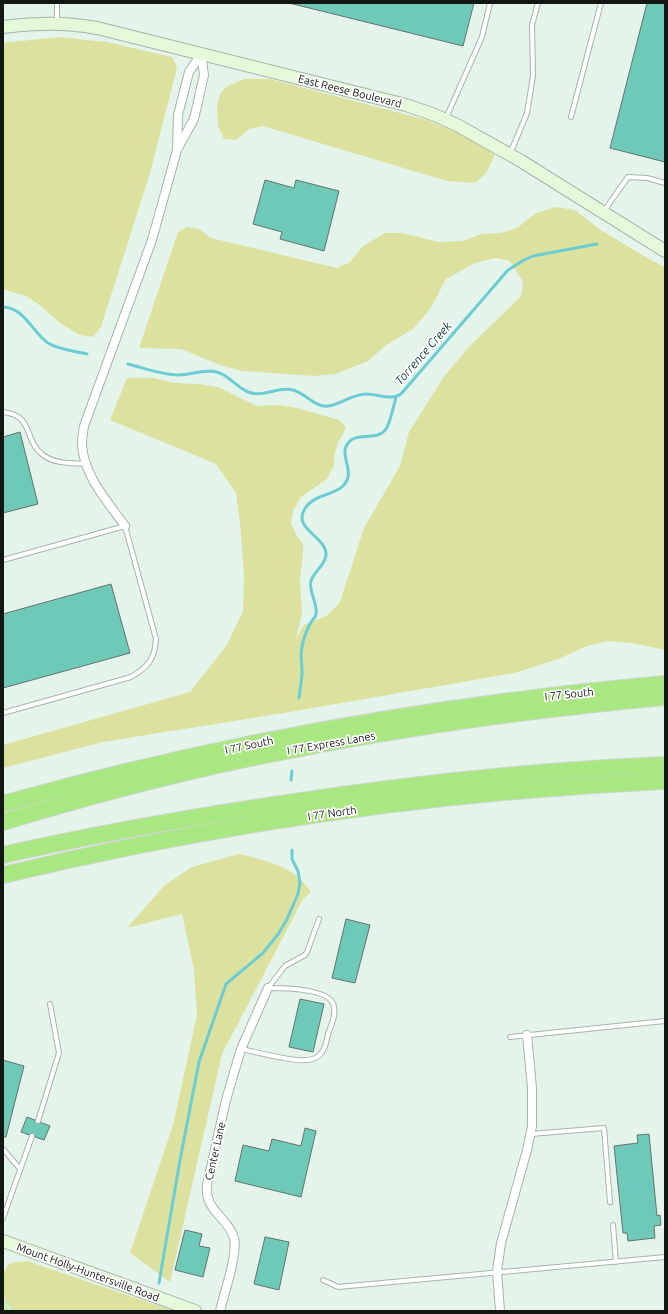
<svg xmlns="http://www.w3.org/2000/svg" width="668" height="1314" font-family="Ubuntu,sans-serif">
	<style>
		.green { fill: #dce1a0 }
		.lines { fill: none; stroke-linecap: round; stroke-linejoin: round }
		.stream { stroke: #6bccd4; stroke-width: 3 }
		.building { fill: #6ec9b8; stroke: #637470 }
		.lane-casing { stroke: #a6b4ab; stroke-width: 6 }
		.street-casing { stroke: #a6b4ab; stroke-width: 10 }
		.secondary-casing { stroke: #a6b4ab; stroke-width: 14 }
		.primary-casing { stroke: #d4d5d5; stroke-width: 15 }
		.highway-casing { stroke: #d4d5d5; stroke-width: 18 }
		.lane { stroke: #fff; stroke-width: 4 }
		.street { stroke: #fff; stroke-width: 8 }
		.secondary { stroke: #e5f8da; stroke-width: 12 }
		.primary { stroke: #cbf1b4; stroke-width: 13 }
		.highway { stroke: #a9e782; stroke-width: 16 }
		.labels { text-anchor: middle; dominant-baseline: central; stroke-width: 3.5; stroke-linejoin: round; paint-order: stroke }
		.street-label { font-size: 11px; fill: #121714; stroke: #fff }
		.water-label { font-size: 12px; font-style: italic; fill: #0b3b3e; stroke: #fff }
	</style>
	<rect width="100%" height="100%" fill="#e5f4ea"/>
	<path class="green" d="M 58,37 L 107,42 L 172,57 L 177,68 L 150,173 L 101,327 L 93,337 L 80,335 L 60,323 L 42,307 L 28,297 L 3,289 L 3,43 Z
		M 244,79 L 270,79 L 427,120 L 465,136 L 495,155 L 486,173 L 475,183 L 447,181 L 263,126 L 249,129 L 236,140 L 224,139 L 218,126 L 217,106 L 220,94 L 226,87 Z
		M 556,207 L 575,210 L 599,229 L 649,259 L 665,267 L 665,650 L 632,643 L 607,641 L 584,647 L 561,658 L 515,673 L 284,713 L 103,742 L 3,768 L 3,745 L 190,692 L 227,645 L 243,611 L 244,575 L 240,523 L 236,493 L 216,464 L 110,420 L 127,378 L 153,378 L 174,383 L 199,384 L 218,387 L 257,406 L 278,405 L 297,408 L 339,420 L 346,428 L 338,443 L 335,452 L 334,465 L 327,479 L 301,497 L 293,511 L 291,524 L 296,534 L 303,544 L 303,555 L 300,578 L 302,613 L 296,639 L 304,625 L 328,615 L 340,602 L 364,528 L 400,466 L 409,432 L 443,378 L 467,349 L 521,296 L 523,282 L 510,261 L 496,258 L 475,263 L 446,279 L 431,308 L 413,329 L 385,346 L 368,361 L 336,374 L 313,376 L 242,371 L 220,365 L 181,349 L 139,348 L 178,232 L 187,227 L 199,229 L 211,238 L 337,268 L 350,262 L 363,246 L 385,233 L 402,233 L 439,242 L 463,241 L 481,234 L 501,233 L 517,228 L 536,213 Z
		M 239,854 C 268,861 294,866 311,892 L 303,899 L 222,1054 L 170,1282 L 130,1253 L 173,1125 L 197,1015 L 194,970 L 182,914 L 127,928 L 165,885 L 192,867 Z
		M 27,1261 L 174,1311 L 10,1311 C 2,1302 0,1274 8,1265 C 13,1261 21,1262 27,1261 Z"/>
	<g class="lines">
		<path class="stream" d="M 3,307 C 25,308 32,332 48,343 C 59,350 75,351 87,354
			M 128,364 C 144,368 162,375 179,375 C 190,374 201,371 212,371 C 226,372 236,387 248,392 C 262,398 279,386 293,390 C 305,393 316,408 328,406 C 340,405 352,394 366,394 C 378,394 390,401 401,394 L 508,270 L 524,260 L 533,256 L 597,244
			M 299,698 C 300,689 302,680 302,671 C 302,663 300,654 302,647 C 303,640 307,630 310,624 C 312,620 316,617 316,614 C 318,604 308,590 311,581 C 314,571 325,566 326,555 C 327,536 290,529 306,507 C 314,495 334,495 343,486 C 357,472 338,456 348,443 C 357,431 377,442 386,429 C 390,423 394,405 396,397
			M 291,780 L 292,771
			M 159,1283 L 180,1160 L 199,1062 L 226,984 L 263,953 L 279,933 L 287,919 L 298,894 L 300,883 L 298,871 L 292,859 L 292,850"/>
	</g>
	<path class="building" d="M 289,3 L 474,3 L 463,46 Z
		M 647,3 L 665,3 L 665,162 L 610,148 Z
		M 265,180 L 294,188 L 296,180 L 339,191 L 324,251 L 280,239 L 282,232 L 253,224 Z
		M 20,432 L 38,504 L 3,513 L 3,437 Z
		M 111,584 L 130,653 L 3,688 L 3,614 Z
		M 346,919 L 370,925 L 355,983 L 332,978 Z
		M 300,999 L 324,1004 L 313,1052 L 289,1047 Z
		M 3,1060 L 24,1066 L 6,1137 L 3,1137 Z
		M 27,1117 L 50,1126 L 44,1140 L 21,1132 Z
		M 305,1128 L 316,1131 L 301,1197 L 235,1181 L 243,1145 L 269,1151 L 272,1139 L 301,1146 Z
		M 649,1134 L 657,1216 L 660,1215 L 661,1225 L 654,1226 L 655,1238 L 628,1241 L 627,1233 L 623,1233 L 614,1146 L 638,1143 L 637,1135 Z
		M 185,1230 L 202,1234 L 199,1246 L 210,1248 L 203,1277 L 175,1270 Z
		M 265,1237 L 289,1242 L 279,1290 L 254,1284 Z"/>
	<g class="lines">
		<defs>
			<path id="lane" d="M 57,3 L 57,23
				M 571,117 L 601,3
				M 446,118 L 482,37 L 490,3
				M 510,154 L 527,113 L 533,76 L 532,25 L 538,3
				M 604,211 L 628,177 L 647,178 L 665,183
				M 3,412 C 35,416 23,440 43,455 C 55,464 71,463 85,464
				M 3,560 L 125,526 L 156,639 C 155,659 148,667 131,677 L 3,713
				M 268,988 L 285,966 L 305,955 L 307,952 L 319,919
				M 510,1037 L 665,1021
				M 241,1049 C 257,1052 299,1064 313,1059 C 324,1055 326,1044 328,1034 C 331,1026 336,1016 334,1007 C 332,988 283,988 268,988
				M 38,1121 L 59,1053 L 50,1004
				M 531,1134 L 604,1128 L 610,1202
				M 3,1149 L 20,1169
				M 3,1218 L 32,1136
				M 613,1225 L 616,1262
				M 323,1280 L 338,1287 L 665,1257"/>
			<path id="street" d="M 178,148 L 194,119 L 204,75 L 201,54
				M 125,526 C 107,501 84,476 82,445 C 82,439 83,432 84,426 L 152,240 L 177,150 L 178,115 L 189,72 L 201,54
				M 220,1311 C 224,1293 238,1255 234,1238 C 228,1217 204,1211 207,1185 L 226,1100 L 241,1049 L 268,988
				M 500,1311 L 497,1271 L 501,1243 L 527,1150 L 532,1126 L 532,1088 L 527,1035"/>
			<path id="secondary" d="M 3,27 C 37,23 63,22 97,28 L 406,105 L 435,115 L 457,125 L 521,161 L 665,251
				M 3,1241 L 195,1311"/>
			<path id="primary" d="M 3,1308 L 5,1311"/>
			<path id="highway" d="M 3,804 C 219,743 441,704 665,684
				M 3,822 C 83,798 164,776 246,759 C 384,730 524,710 665,697
				M 3,855 C 97,834 192,817 287,803 C 412,784 538,770 665,765
				M 3,875 C 220,823 442,791 665,781"/>
		</defs>
		<use href="#lane" class="lane-casing"/>
		<use href="#street" class="street-casing"/>
		<use href="#secondary" class="secondary-casing"/>
		<use href="#primary" class="primary-casing"/>
		<use href="#highway" class="highway-casing"/>
		<use href="#lane" class="lane"/>
		<use href="#street" class="street"/>
		<use href="#secondary" class="secondary"/>
		<use href="#primary" class="primary"/>
		<use href="#highway" class="highway"/>
	</g>
	<g class="labels">
		<g class="street-label">
			<text transform="translate(350 91) rotate(14)">East Reese Boulevard</text>
			<text transform="translate(569 694) rotate(-6)">I 77 South</text>
			<text transform="translate(331 743) rotate(-10)">I 77 Express Lanes</text>
			<text transform="translate(249 745) rotate(-12)">I 77 South</text>
			<text transform="translate(332 813) rotate(-8)">I 77 North</text>
			<text transform="translate(215 1151) rotate(-77)">Center Lane</text>
			<text transform="translate(88 1272) rotate(20)">Mount Holly-Huntersville Road</text>
		</g>
		<g class="water-label">
			<text transform="translate(423 353) rotate(-49)">Torrence Creek</text>
		</g>
	</g>
	<rect width="668" height="1314" fill="none" stroke="#121714" stroke-width="8"/>
</svg>
